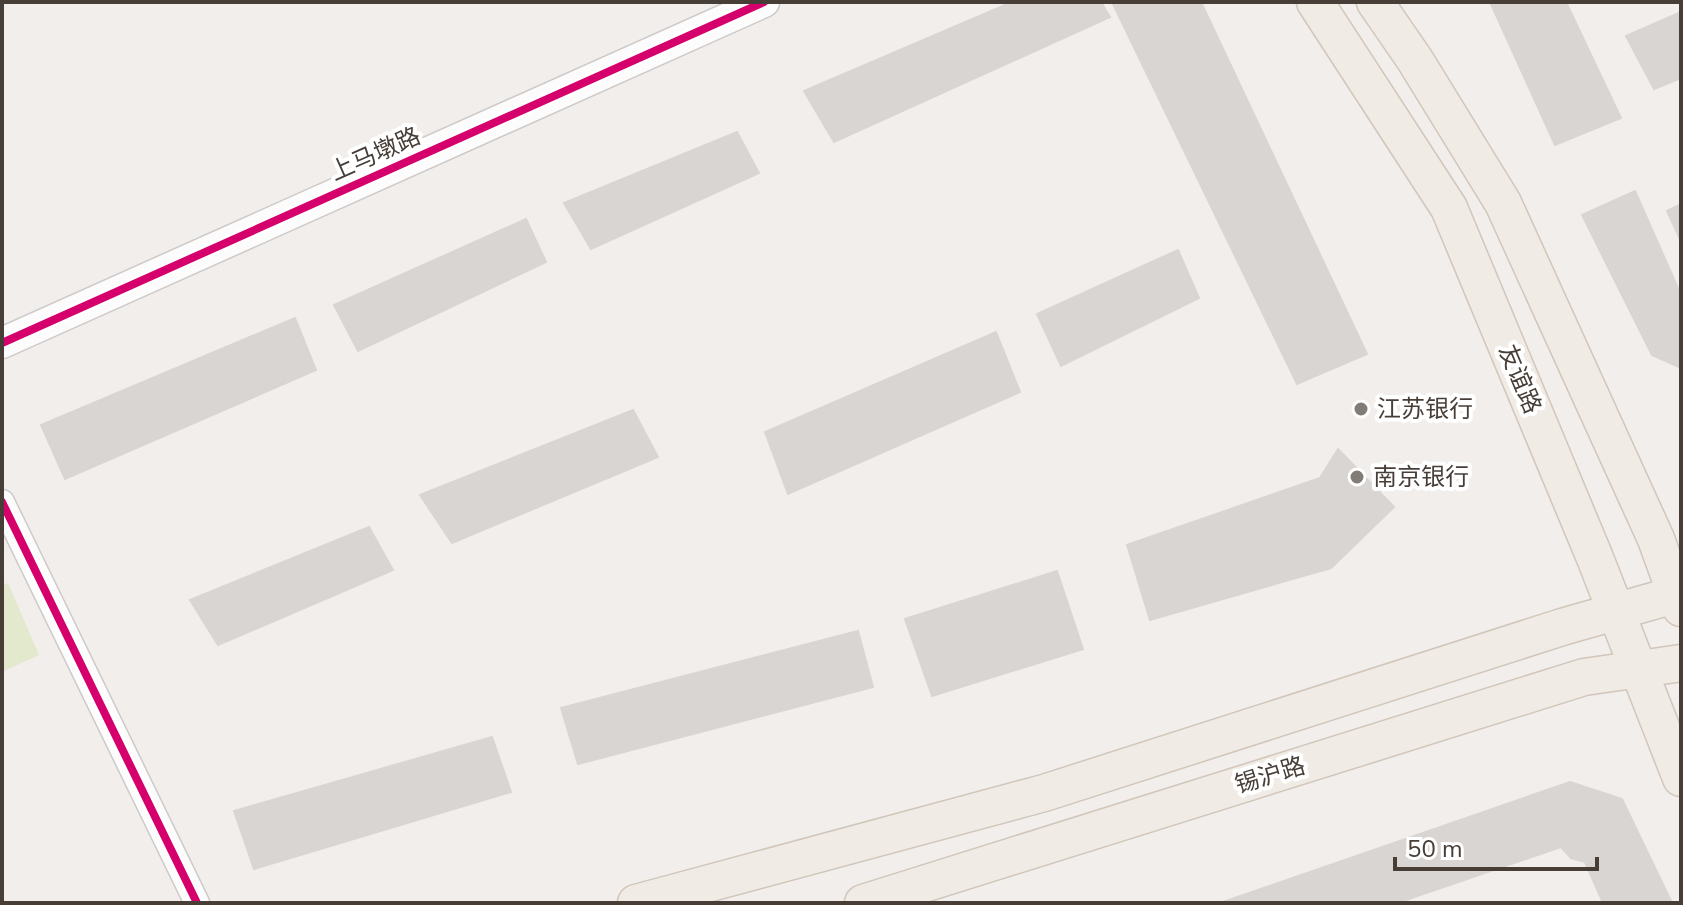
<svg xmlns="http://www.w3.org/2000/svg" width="1683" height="905" font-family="'Nunito Sans','Noto Sans SC',sans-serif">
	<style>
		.green { fill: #e3e9cd }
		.building { fill: #d9d5d3; stroke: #d9d5d2; stroke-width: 2 }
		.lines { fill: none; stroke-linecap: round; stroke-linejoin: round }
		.minor-casing { stroke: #cecac8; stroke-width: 27 }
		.tertiary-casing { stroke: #cecac8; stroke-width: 33 }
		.primary-casing { stroke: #d2c6ba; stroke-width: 39 }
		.minor { stroke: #fdfcfc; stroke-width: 24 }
		.tertiary { stroke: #fdfcfc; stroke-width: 30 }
		.primary { stroke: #f0ebe5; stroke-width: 36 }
		.cycleway-casing { stroke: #fff; stroke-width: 13 }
		.cycleway { stroke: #d6006c; stroke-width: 8 }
		.poi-dot { fill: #827c77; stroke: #fff; stroke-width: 3 }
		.labels { text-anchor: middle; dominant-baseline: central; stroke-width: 8; stroke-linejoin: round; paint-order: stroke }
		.street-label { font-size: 24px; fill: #473e38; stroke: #fff }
		.poi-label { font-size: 24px; fill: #473e38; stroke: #fff; text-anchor: start }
	</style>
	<rect width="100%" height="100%" fill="#f1eeec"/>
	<path class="green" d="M 8,583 L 39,655 L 2,672 L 2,586 Z"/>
	<path class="building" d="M 1012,2 L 1101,2 L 1110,17 L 834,142 L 804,91 Z
		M 1112,2 L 1201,2 L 1367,354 L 1297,384 Z
		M 1490,2 L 1566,2 L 1621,118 L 1555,145 Z
		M 1681,12 L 1681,78 L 1654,89 L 1626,36 Z
		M 737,132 L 759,173 L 591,249 L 564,203 Z
		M 1635,191 L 1681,295 L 1681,368 L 1652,355 L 1582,215 Z
		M 1681,204 L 1681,241 L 1667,211 Z
		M 526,219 L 546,262 L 358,351 L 334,305 Z
		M 1178,250 L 1199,298 L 1061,366 L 1037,314 Z
		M 295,318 L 316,370 L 65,479 L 41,425 Z
		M 996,332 L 1020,392 L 788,494 L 765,432 Z
		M 633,410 L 658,457 L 452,543 L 420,495 Z
		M 1338,449 L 1394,507 L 1331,568 L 1150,620 L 1127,545 L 1320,478 Z
		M 369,527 L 393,570 L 218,645 L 190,600 Z
		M 1057,571 L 1083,649 L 932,696 L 905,619 Z
		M 858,631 L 873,687 L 578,764 L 561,708 Z
		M 492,737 L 511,792 L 254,869 L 234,811 Z
		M 1570,782 L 1622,799 L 1672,903 L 1603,903 L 1585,862 L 1571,858 L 1561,847 L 1397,903 L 1220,903 Z"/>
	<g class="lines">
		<defs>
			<path id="minor" d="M 2,502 L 197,903"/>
			<path id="tertiary" d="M 2,343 L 764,2"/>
			<path id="primary" d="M 1315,2 L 1449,208 L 1595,558 L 1681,778
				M 1375,2 L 1415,60 L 1503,203 L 1656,539 L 1681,608
				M 636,903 L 1044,793 L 1562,627 L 1681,593
				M 863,903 L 1584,677 L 1681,663"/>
		</defs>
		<use href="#minor" class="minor-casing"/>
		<use href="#tertiary" class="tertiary-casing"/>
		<use href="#primary" class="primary-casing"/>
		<use href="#minor" class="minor"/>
		<use href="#tertiary" class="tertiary"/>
		<use href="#primary" class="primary"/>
		<defs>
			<path id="cycleway" d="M 2,343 L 764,2
				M 2,502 L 197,903"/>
		</defs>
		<use href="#cycleway" class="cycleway-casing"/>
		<use href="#cycleway" class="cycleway"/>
	</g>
	<g class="poi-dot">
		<circle cx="1361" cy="409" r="8"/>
		<circle cx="1357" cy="477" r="8"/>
	</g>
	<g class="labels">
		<g class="street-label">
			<text transform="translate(375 154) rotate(-24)">上马墩路</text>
			<text transform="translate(1520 379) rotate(67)">友谊路</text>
			<text transform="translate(1270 775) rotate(-17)">锡沪路</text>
		</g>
		<g class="poi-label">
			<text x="1377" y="409">江苏银行</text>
			<text x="1373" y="477">南京银行</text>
		</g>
	</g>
	<rect width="1683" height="905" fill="none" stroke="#473e38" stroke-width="8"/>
	<path d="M1395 857v12h202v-12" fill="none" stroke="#473e38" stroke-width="4"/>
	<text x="1407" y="857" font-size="24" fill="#473e38" stroke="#ffffff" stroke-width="6" paint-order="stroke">50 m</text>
</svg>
